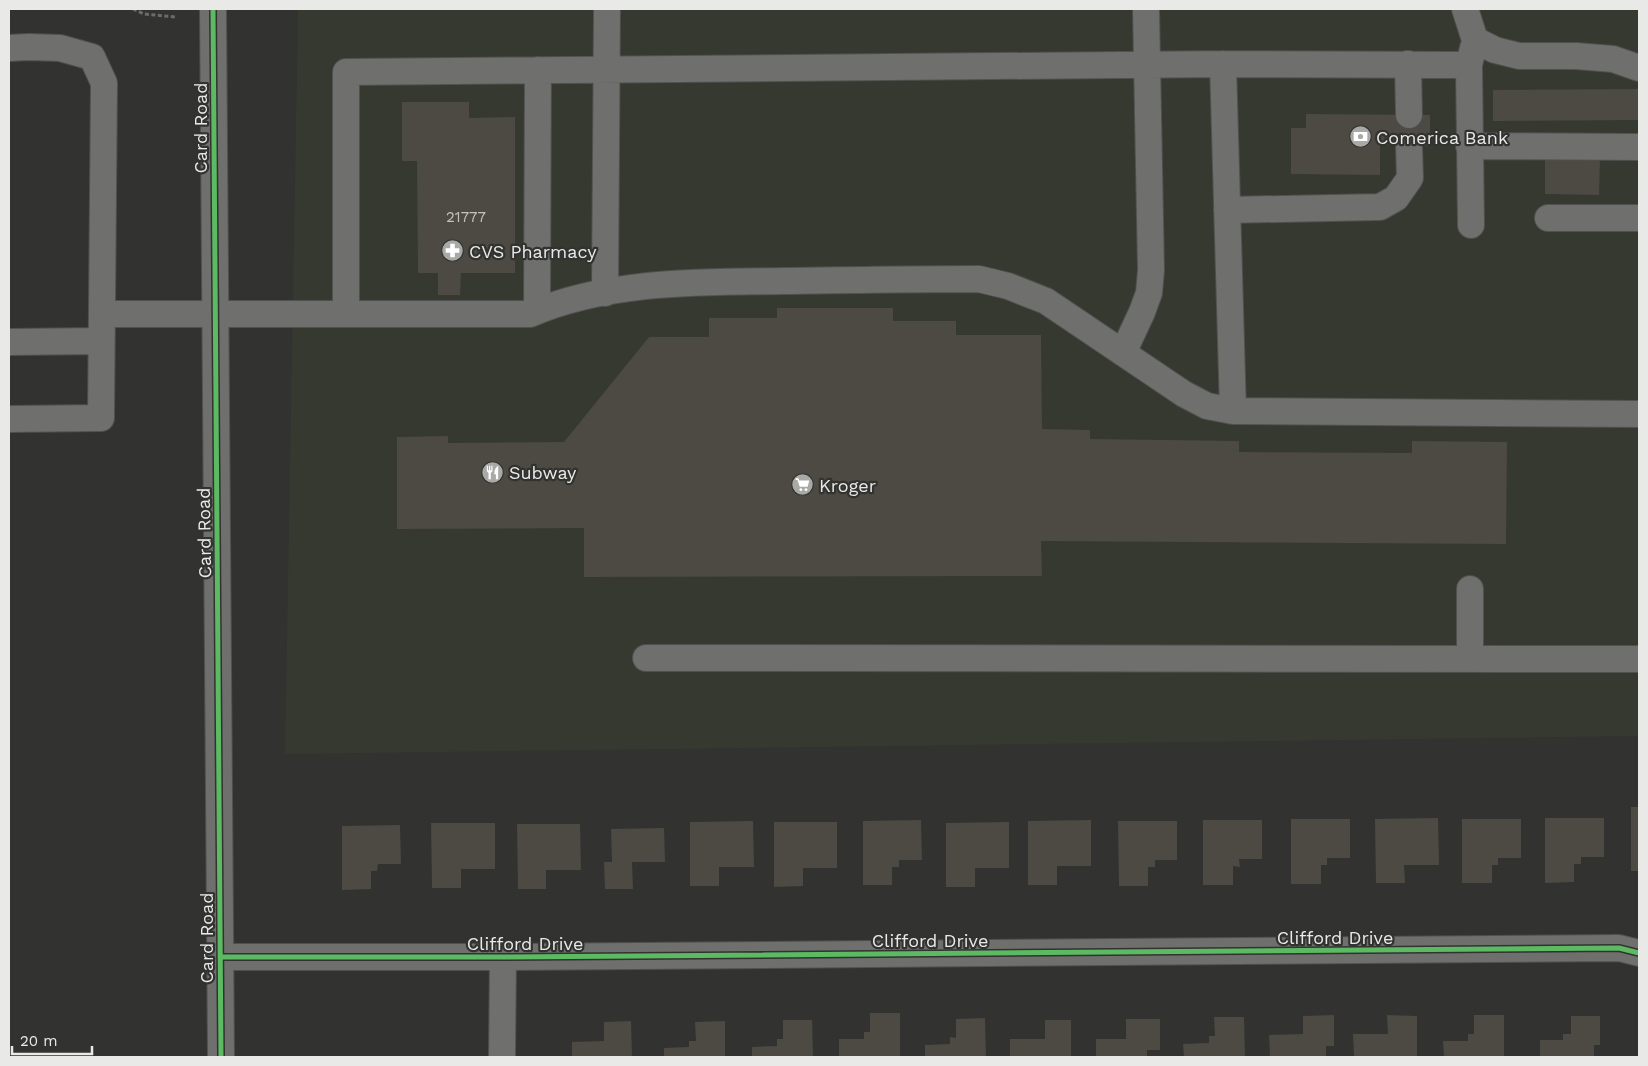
<svg xmlns="http://www.w3.org/2000/svg" width="1648" height="1066" font-family="'Work Sans',sans-serif">
	<style>
		.built { fill: #363930 }
		.building { fill: #4c4a42 }
		.lines { fill: none; stroke-linecap: round; stroke-linejoin: round }
		.minor-casing { stroke: #50504f; stroke-width: 28 }
		.path { stroke: #6c6d6b; stroke-width: 3; stroke-dasharray: 4 2.5; stroke-linecap: butt }
		.minor { stroke: #6f706e; stroke-width: 26 }
		.cycleway-casing { stroke: #323330; stroke-width: 8 }
		.cycleway { stroke: #5cba63; stroke-width: 5 }
		.labels { text-anchor: middle; dominant-baseline: central; stroke-width: 4.5; stroke-linejoin: round; paint-order: stroke }
		.number-label { font-size: 15px; fill: #c2c2be }
		.street-label { font-size: 18px; fill: #e9eae8; stroke: #323330 }
		.poi-label { font-size: 18px; fill: #e9eae8; stroke: #323330; text-anchor: start }
	</style>
	<rect width="100%" height="100%" fill="#323231"/>
	<path class="built" d="M 298,9 L 1639,9 L 1639,736 L 285,754 Z"/>
	<path class="building" d="M 1639,89 L 1639,120 L 1493,121 L 1493,90 Z
		M 402,102 L 469,102 L 469,118 L 515,117 L 515,273 L 461,273 L 460,295 L 438,295 L 438,273 L 418,273 L 417,161 L 402,161 Z
		M 1306,114 L 1430,115 L 1430,146 L 1380,145 L 1380,175 L 1291,174 L 1291,128 L 1306,128 Z
		M 1545,158 L 1600,158 L 1599,195 L 1545,194 Z
		M 777,308 L 893,308 L 893,321 L 956,321 L 956,335 L 1041,335 L 1042,429 L 1090,430 L 1090,439 L 1239,441 L 1239,452 L 1412,453 L 1412,441 L 1507,442 L 1506,544 L 1041,541 L 1042,576 L 584,577 L 584,528 L 397,529 L 397,437 L 448,436 L 448,443 L 564,442 L 649,337 L 709,337 L 709,318 L 777,318 Z
		M 1631,807 L 1639,807 L 1639,871 L 1631,871 Z
		M 1438,818 L 1439,865 L 1404,865 L 1405,883 L 1376,883 L 1375,819 Z
		M 1545,818 L 1604,818 L 1604,857 L 1581,857 L 1581,864 L 1574,864 L 1574,882 L 1545,883 Z
		M 1291,819 L 1350,819 L 1350,858 L 1327,858 L 1327,865 L 1321,865 L 1321,884 L 1291,884 Z
		M 1462,819 L 1521,819 L 1521,858 L 1498,858 L 1498,865 L 1492,865 L 1492,883 L 1462,883 Z
		M 921,820 L 922,860 L 899,860 L 899,867 L 892,867 L 892,885 L 863,885 L 863,821 Z
		M 1091,820 L 1091,866 L 1057,866 L 1057,885 L 1028,885 L 1028,821 Z
		M 1203,820 L 1262,820 L 1262,859 L 1239,859 L 1240,867 L 1233,866 L 1233,885 L 1203,885 Z
		M 753,821 L 754,867 L 719,867 L 719,886 L 690,886 L 690,822 Z
		M 1118,821 L 1177,821 L 1177,860 L 1155,860 L 1155,867 L 1148,867 L 1148,886 L 1119,886 Z
		M 774,822 L 837,822 L 837,868 L 803,868 L 803,886 L 774,887 Z
		M 1009,822 L 1009,868 L 975,868 L 975,887 L 946,887 L 946,823 Z
		M 431,823 L 495,823 L 495,869 L 461,869 L 461,888 L 432,888 Z
		M 517,824 L 580,824 L 581,870 L 546,870 L 546,889 L 518,889 Z
		M 400,825 L 401,864 L 378,864 L 377,871 L 371,871 L 371,889 L 342,890 L 342,826 Z
		M 664,828 L 665,862 L 632,862 L 633,889 L 605,889 L 604,862 L 612,862 L 611,829 Z
		M 870,1013 L 900,1013 L 900,1057 L 839,1057 L 839,1039 L 864,1039 L 864,1032 L 870,1032 Z
		M 1334,1015 L 1334,1046 L 1326,1046 L 1326,1057 L 1270,1057 L 1269,1035 L 1303,1034 L 1303,1016 Z
		M 1387,1015 L 1417,1016 L 1417,1057 L 1354,1057 L 1353,1034 L 1388,1034 Z
		M 1474,1015 L 1504,1015 L 1504,1057 L 1444,1057 L 1443,1041 L 1468,1041 L 1468,1034 L 1474,1034 Z
		M 1571,1016 L 1600,1016 L 1600,1045 L 1594,1045 L 1594,1057 L 1540,1057 L 1540,1040 L 1563,1040 L 1563,1034 L 1571,1034 Z
		M 1214,1017 L 1244,1017 L 1245,1057 L 1184,1057 L 1183,1044 L 1209,1043 L 1209,1036 L 1215,1036 Z
		M 985,1018 L 986,1057 L 925,1057 L 925,1045 L 950,1044 L 950,1037 L 956,1038 L 956,1019 Z
		M 1126,1019 L 1160,1019 L 1160,1050 L 1147,1050 L 1147,1057 L 1096,1057 L 1096,1039 L 1126,1039 Z
		M 783,1020 L 812,1020 L 813,1057 L 752,1057 L 752,1047 L 777,1046 L 777,1039 L 783,1039 Z
		M 1045,1020 L 1071,1020 L 1071,1057 L 1010,1057 L 1010,1039 L 1045,1039 Z
		M 631,1021 L 632,1057 L 572,1057 L 572,1042 L 604,1041 L 604,1022 Z
		M 725,1021 L 725,1057 L 664,1057 L 664,1048 L 689,1047 L 689,1041 L 696,1041 L 695,1022 Z"/>
	<g class="lines">
		<defs>
			<path id="minor" d="M 213,9 L 221,1057
				M 1465,9 L 1475,40 L 1495,50 L 1519,56 L 1576,56 L 1613,59 L 1639,68
				M 9,48 L 29,47 L 60,48 L 92,57 L 104,83 L 101,418 L 9,419
				M 1223,64 L 1233,411
				M 1408,64 L 1409,115
				M 1469,146 L 1639,147
				M 1227,210 L 1380,207 L 1396,198 L 1410,178 L 1409,146
				M 1548,218 L 1639,218
				M 1471,225 L 1469,65 L 1473,48
				M 605,293 L 607,9
				M 537,311 L 538,70
				M 102,314 L 530,314 C 610,280 700,282 786,281 C 851,280 915,279 979,279 L 1008,286 L 1046,301 L 1184,394 L 1207,406 L 1233,411 L 1639,414
				M 346,314 L 346,72 L 1223,64 L 1469,65
				M 9,342 L 101,341
				M 1123,353 L 1142,312 L 1149,293 L 1151,270 L 1146,9
				M 646,658 L 1639,659
				M 1470,659 L 1470,589
				M 220,957 L 503,957 L 1619,948 L 1639,953
				M 502,1057 L 503,957"/>
		</defs>
		<use href="#minor" class="minor-casing"/>
		<path class="path" d="M 133,9 L 144,14 L 175,17"/>
		<use href="#minor" class="minor"/>
		<defs>
			<path id="cycleway" d="M 213,9 L 221,1057
				M 220,957 L 503,957 L 1619,948 L 1639,953"/>
		</defs>
		<use href="#cycleway" class="cycleway-casing"/>
		<use href="#cycleway" class="cycleway"/>
	</g>
	<defs>
		<symbol id="bank-disc" viewBox="-11 -11 22 22"><circle r="9.5" fill="#a9aaa8" stroke="#323330"/><path d="M-6-4H6V4H-6ZM0-2.3a2.3 2.3 0 1 0 0 4.6a2.3 2.3 0 1 0 0-4.6Z" fill="#fff"/></symbol>
		<symbol id="pharmacy-disc" viewBox="-11 -11 22 22"><circle r="9.5" fill="#a9aaa8" stroke="#323330"/><path d="M-2-6h4v4h4v4h-4v4h-4v-4h-4v-4h4Z" fill="#fff"/></symbol>
		<symbol id="restaurant-disc" viewBox="-11 -11 22 22"><circle r="9.5" fill="#a9aaa8" stroke="#323330"/><path d="M-5-6h1v4h1v-4h1v4h1v-4h1v5L-1.5 .5V6h-2V.5L-5-1ZM5-6V6H3V1.5H1.5Q1.5-4 5-6Z" fill="#fff"/></symbol>
		<symbol id="supermarket-disc" viewBox="-11 -11 22 22"><circle r="9.5" fill="#a9aaa8" stroke="#323330"/><path d="M-6-5.5h2.5l.6 2H6L4.5 2H-2.5L-4.4-4H-6ZM-1.5 3.2a1.3 1.3 0 1 0 .1 0ZM3 3.2a1.3 1.3 0 1 0 .1 0Z" fill="#fff"/></symbol>
	</defs>
	<g fill-rule="evenodd">
		<use href="#bank-disc" x="1348" y="124" width="25" height="25"/>
		<use href="#pharmacy-disc" x="440" y="238" width="25" height="25"/>
		<use href="#restaurant-disc" x="480" y="460" width="25" height="25"/>
		<use href="#supermarket-disc" x="790" y="472" width="25" height="25"/>
	</g>
	<g class="labels">
		<g class="number-label">
			<text x="466" y="217">21777</text>
		</g>
		<g class="street-label">
			<text transform="translate(200 128) rotate(-90)">Card Road</text>
			<text transform="translate(204 533) rotate(-91)">Card Road</text>
			<text x="1335" y="937">Clifford Drive</text>
			<text transform="translate(206 938) rotate(-90)">Card Road</text>
			<text x="930" y="940">Clifford Drive</text>
			<text x="525" y="943">Clifford Drive</text>
		</g>
		<g class="poi-label">
			<text x="1376" y="137">Comerica Bank</text>
			<text x="469" y="251">CVS Pharmacy</text>
			<text x="509" y="472">Subway</text>
			<text x="819" y="485">Kroger</text>
		</g>
	</g>
	<rect width="1648" height="1066" fill="none" stroke="#e9eae8" stroke-width="20"/>
	<path d="M12 1046v8h80v-8" fill="none" stroke="#e9eae8" stroke-width="2.5"/>
	<text x="20" y="1046" font-size="15" fill="#e9eae8" stroke="#323330" stroke-width="4" paint-order="stroke">20 m</text>
</svg>
